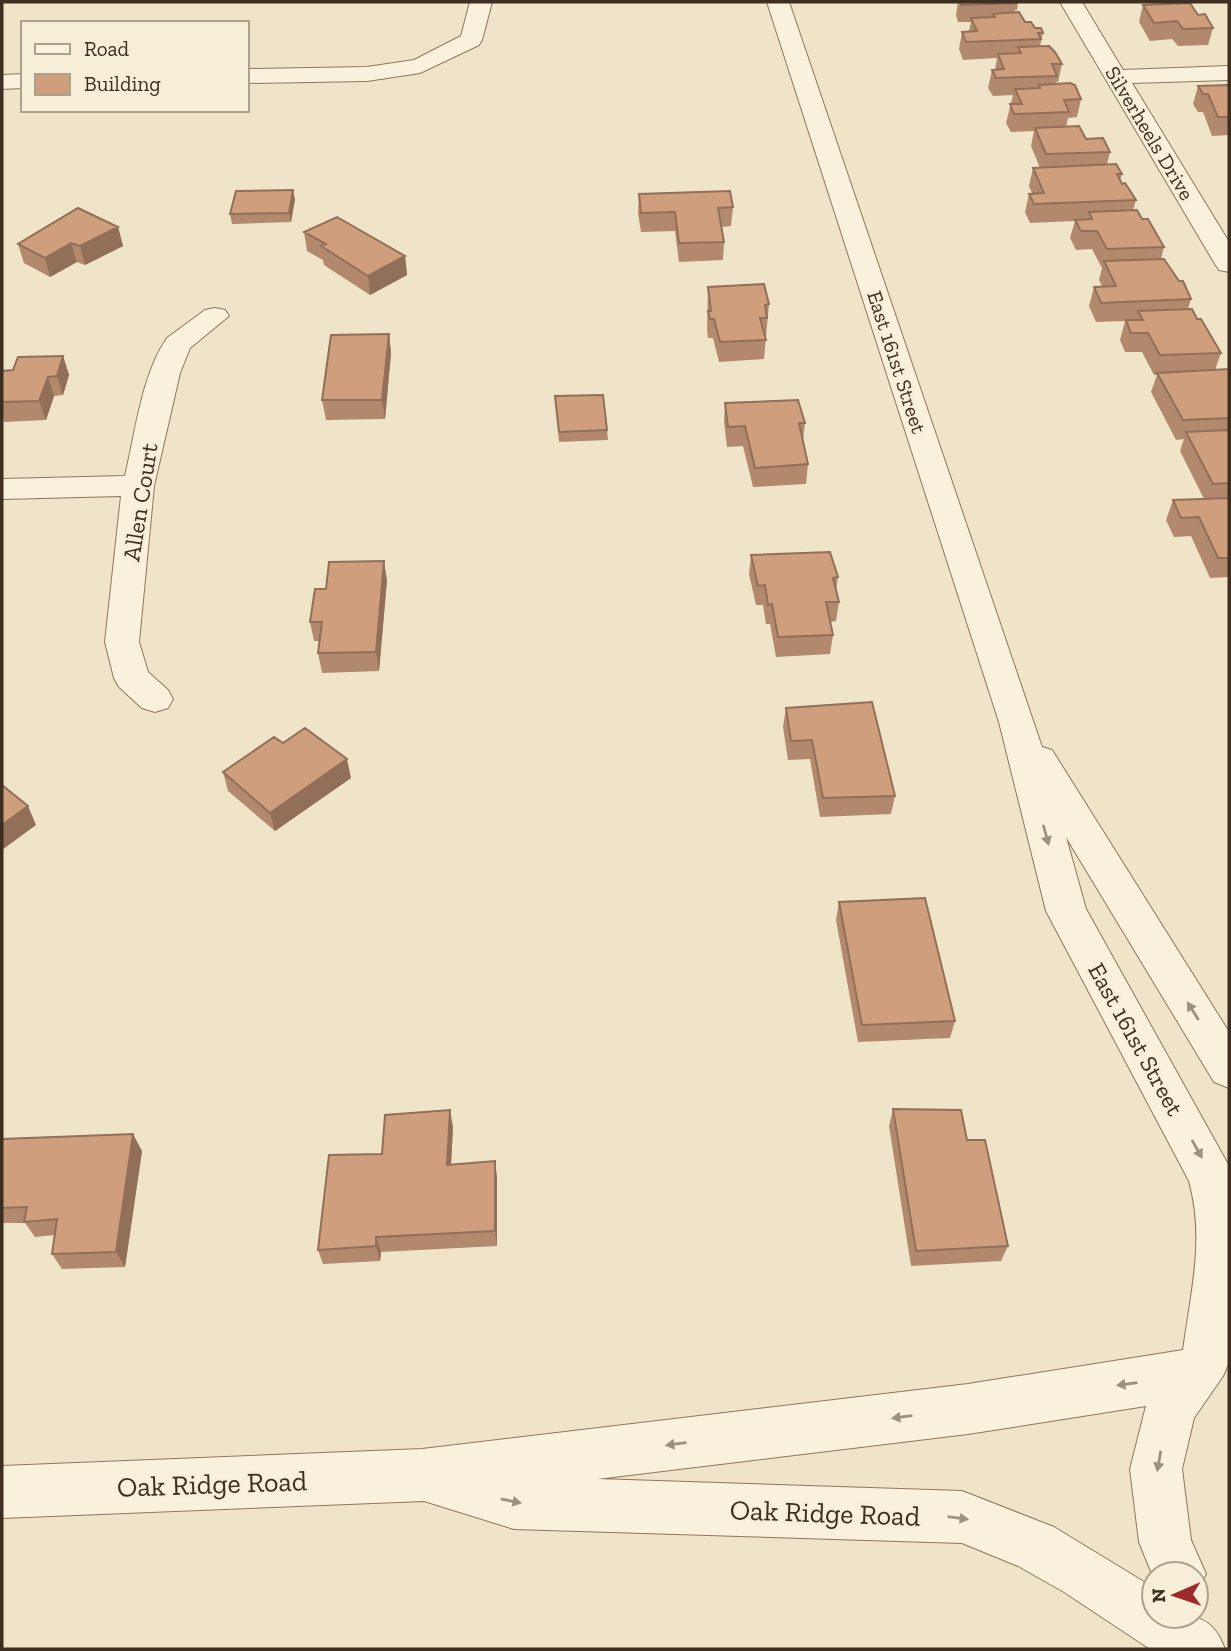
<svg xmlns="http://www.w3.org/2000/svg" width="1231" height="1651" font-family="'Zilla Slab',serif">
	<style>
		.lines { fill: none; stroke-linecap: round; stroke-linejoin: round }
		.minor-casing { stroke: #8d765c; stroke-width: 2 }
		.minor { fill: #faf1dc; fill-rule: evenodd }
		.wall { fill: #b2896c }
		.shaded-wall { fill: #916f58 }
		.building { fill: #cf9f7d; stroke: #916f58; stroke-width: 2 }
		.oneway { fill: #9c907e }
		.labels { text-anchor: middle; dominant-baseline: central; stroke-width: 5; stroke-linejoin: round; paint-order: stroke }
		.far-street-label { font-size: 21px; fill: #3d2e20; stroke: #f7eed8 }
		.street-label { font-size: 24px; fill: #3d2e20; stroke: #f7eed8 }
		.near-street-label { font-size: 28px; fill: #3d2e20; stroke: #f7eed8 }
	</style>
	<rect width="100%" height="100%" fill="#f0e4c8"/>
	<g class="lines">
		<defs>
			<path id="minor" d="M 470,2 L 492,2 L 482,40 L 479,45 L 420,73 L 367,81 L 247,83 L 247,69 L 367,67 L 414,60 L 461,36 Z
				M 767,2 L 789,2 L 1042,747 L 1052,750 L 1229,1032 L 1229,1088 L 1214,1082 L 1066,837 L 1086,909 L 1229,1166 L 1229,1362 L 1223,1376 L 1194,1418 L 1182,1469 L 1191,1540 L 1206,1574 L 1196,1594 L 1196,1574 L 1154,1574 L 1154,1579 L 1139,1542 L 1130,1469 L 1146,1406 L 968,1434 L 597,1479 L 962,1491 L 1054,1527 L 1154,1588 L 1154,1616 C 1190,1616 1211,1611 1225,1649 L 1150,1649 L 1064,1592 L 1018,1566 L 962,1543 L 514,1529 L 424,1501 L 2,1518 L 2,1466 L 422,1449 L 968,1384 L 1183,1350 C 1191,1291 1205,1239 1189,1181 L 1046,911 L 999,722 Z
				M 1060,2 L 1082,2 L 1123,70 L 1229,66 L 1229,80 L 1132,83 L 1229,242 L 1229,272 L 1219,270 L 1215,264 Z
				M 23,74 L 23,88 L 2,89 L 2,75 Z
				M 215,308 L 225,310 L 229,316 L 190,348 L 180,373 L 154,486 L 139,642 L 148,672 L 168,690 L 173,699 L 168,708 L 155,712 L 142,708 L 119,687 L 114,678 L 105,642 L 121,496 L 2,499 L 2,479 L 125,476 C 135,434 142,373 167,338 L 205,310 Z"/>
		</defs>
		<use href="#minor" class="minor-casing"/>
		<use href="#minor" class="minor"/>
	</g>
	<path class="wall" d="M 958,2 L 1018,2 L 1017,10 L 1015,10 L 1014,12 L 1025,22 L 1043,33 L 1040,46 L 1062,64 L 1058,82 L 1056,82 L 1055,84 L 1081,99 L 1077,117 L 1068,118 L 1066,127 L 1110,152 L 1107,164 L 1122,174 L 1120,180 L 1122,184 L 1136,200 L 1133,210 L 1164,247 L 1161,259 L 1191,299 L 1188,309 L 1221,353 L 1215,370 L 1229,369 L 1229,577 L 1210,578 L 1191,536 L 1174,537 L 1166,520 L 1173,500 L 1204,499 L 1180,451 L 1184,439 L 1176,440 L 1151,392 L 1157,375 L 1154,375 L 1142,352 L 1125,352 L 1120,340 L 1125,321 L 1096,322 L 1089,306 L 1094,287 L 1102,286 L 1099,280 L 1102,268 L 1092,249 L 1076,250 L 1070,238 L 1075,221 L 1030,223 L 1025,212 L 1029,194 L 1032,193 L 1029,186 L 1033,168 L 1040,168 L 1031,146 L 1034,131 L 1011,132 L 1006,123 L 1013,95 L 993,96 L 988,88 L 992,70 L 995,70 L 997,58 L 963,60 L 959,49 L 962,32 L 969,31 L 971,22 L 958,22 L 956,15 Z
		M 1143,5 L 1198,15 L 1213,28 L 1208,45 L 1178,46 L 1172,39 L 1150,41 L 1139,22 Z
		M 1229,85 L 1229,135 L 1212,136 L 1203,112 L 1198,112 L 1193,104 L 1198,86 Z
		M 639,194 L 733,207 L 731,226 L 722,227 L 724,242 L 723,260 L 679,262 L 675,231 L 641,232 L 638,213 Z
		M 295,199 L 291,222 L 232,224 L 230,214 Z
		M 118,227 L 123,246 L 85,265 L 77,262 L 50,277 L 24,263 L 18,244 Z
		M 304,232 L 405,256 L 407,275 L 370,295 L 324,265 L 323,260 L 307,251 Z
		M 708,287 L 769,304 L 764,359 L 719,362 L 713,338 L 708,338 L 707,330 Z
		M 389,334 L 391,353 L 385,419 L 326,420 L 322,400 Z
		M 63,356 L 69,375 L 63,395 L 54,396 L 46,420 L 4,422 L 3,418 L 2,418 L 2,371 L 13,370 Z
		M 555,396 L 607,430 L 608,440 L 559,442 Z
		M 725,403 L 805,423 L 803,441 L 808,464 L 806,484 L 753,487 L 743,446 L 727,447 L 724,422 Z
		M 751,555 L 838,577 L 836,591 L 839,602 L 836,621 L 830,622 L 833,635 L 830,654 L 776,657 L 770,624 L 766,624 L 763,605 L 756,605 L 749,574 Z
		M 387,580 L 379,671 L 322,673 L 318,653 L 319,641 L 314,641 L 310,622 L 326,589 Z
		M 786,708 L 895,796 L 891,814 L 820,817 L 810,759 L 788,760 L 783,727 Z
		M 283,743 L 351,778 L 275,831 L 228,791 L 223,772 Z
		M 839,902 L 955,1021 L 950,1038 L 858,1042 L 836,920 Z
		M 893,1109 L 967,1140 L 1008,1246 L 1001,1261 L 911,1266 L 889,1126 Z
		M 453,1127 L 451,1165 L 497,1177 L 497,1246 L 381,1252 L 380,1261 L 323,1264 L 318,1250 L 382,1154 Z
		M 2,1139 L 142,1151 L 125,1267 L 62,1269 L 52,1254 L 55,1235 L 35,1237 L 25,1223 L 2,1223 Z"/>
	<path class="shaded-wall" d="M 293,190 L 295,199 L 291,222 L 289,213 Z
		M 118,227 L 123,246 L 85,265 L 80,246 Z
		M 71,243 L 77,262 L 50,277 L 45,258 Z
		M 405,256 L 407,275 L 370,295 L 368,276 Z
		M 389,334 L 391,353 L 385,419 L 382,400 Z
		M 63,356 L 69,375 L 63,395 L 57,376 Z
		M 48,377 L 54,396 L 46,420 L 39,401 Z
		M 384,561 L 387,580 L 379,671 L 376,652 Z
		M 347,759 L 351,778 L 275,831 L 270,813 Z
		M 28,806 L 36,825 L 2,850 L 2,825 Z
		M 450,1110 L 453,1127 L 450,1181 L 447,1165 Z
		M 133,1134 L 142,1151 L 125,1267 L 116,1252 Z
		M 495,1161 L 497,1177 L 497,1246 L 495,1231 Z
		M 376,1237 L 381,1252 L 380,1261 L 376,1246 Z"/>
	<path class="building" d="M 960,2 L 1015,2 L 1016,3 L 961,5 Z
		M 1190,3 L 1198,15 L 1205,14 L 1213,28 L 1183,29 L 1177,21 L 1154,23 L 1143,5 Z
		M 1019,12 L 1025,22 L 1031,22 L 1035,28 L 1041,28 L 1043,33 L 1038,33 L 1041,39 L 966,42 L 962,32 L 977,31 L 971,18 L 995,17 L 993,14 Z
		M 1049,46 L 1055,52 L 1062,64 L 1052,64 L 1057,76 L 996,78 L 992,70 L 1004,69 L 998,54 L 1021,53 L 1018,47 Z
		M 1070,83 L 1075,85 L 1081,99 L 1064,100 L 1069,112 L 1014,114 L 1010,104 L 1022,104 L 1015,89 L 1040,88 L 1039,85 Z
		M 1229,85 L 1229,117 L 1218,117 L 1208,94 L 1203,94 L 1198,86 Z
		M 1079,126 L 1086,139 L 1103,138 L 1110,152 L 1046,154 L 1035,128 Z
		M 1116,164 L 1122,174 L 1117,174 L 1122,184 L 1125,183 L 1136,200 L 1034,204 L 1029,194 L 1044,193 L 1033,168 Z
		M 293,190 L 289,213 L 230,214 L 236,191 Z
		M 730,191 L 733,207 L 718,208 L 724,242 L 679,243 L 675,212 L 641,213 L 639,194 Z
		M 78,208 L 118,227 L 80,246 L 71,243 L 45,258 L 18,244 Z
		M 1137,210 L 1142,219 L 1148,219 L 1164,247 L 1107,249 L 1097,231 L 1081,231 L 1075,220 L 1092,219 L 1089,212 Z
		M 337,217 L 405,256 L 368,276 L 321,246 L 326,244 L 304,232 Z
		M 1164,259 L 1179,281 L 1183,281 L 1191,299 L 1101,303 L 1094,287 L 1116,286 L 1104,261 Z
		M 764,284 L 769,304 L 765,305 L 767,318 L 760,318 L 766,340 L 720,342 L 714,319 L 710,319 L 708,311 L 711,311 L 708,287 Z
		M 1192,309 L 1197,319 L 1201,319 L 1221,353 L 1160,355 L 1148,333 L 1131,333 L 1126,320 L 1143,320 L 1138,311 Z
		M 389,334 L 382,400 L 322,400 L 331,335 Z
		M 63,356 L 57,376 L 48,377 L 39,401 L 2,402 L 2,371 L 13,370 L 18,357 Z
		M 1229,369 L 1229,418 L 1183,420 L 1157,373 Z
		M 603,395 L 607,430 L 559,432 L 555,396 Z
		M 798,400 L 805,423 L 799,423 L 808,464 L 755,468 L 745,426 L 728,427 L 725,403 Z
		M 1229,430 L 1229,483 L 1213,484 L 1186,432 Z
		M 1229,498 L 1229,558 L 1218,558 L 1199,517 L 1181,518 L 1173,500 Z
		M 830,552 L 838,577 L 833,578 L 839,602 L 826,602 L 833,635 L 778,637 L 772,604 L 768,605 L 765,585 L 758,586 L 751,555 Z
		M 384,561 L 376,652 L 318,653 L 322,622 L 310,622 L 315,589 L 326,589 L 329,562 Z
		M 872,702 L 895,796 L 823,798 L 812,740 L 791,741 L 786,708 Z
		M 305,728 L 347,759 L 270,813 L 223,772 L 274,737 L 283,743 Z
		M 2,785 L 28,806 L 2,825 Z
		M 925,898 L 955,1021 L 862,1025 L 839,902 Z
		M 893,1109 L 961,1110 L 967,1140 L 985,1140 L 1008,1246 L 916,1251 Z
		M 450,1110 L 447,1165 L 495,1161 L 495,1231 L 376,1237 L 376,1246 L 318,1250 L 329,1155 L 382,1154 L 385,1115 Z
		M 133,1134 L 116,1252 L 52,1254 L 57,1219 L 24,1222 L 27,1207 L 2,1208 L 2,1139 Z"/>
	<defs><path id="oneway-solid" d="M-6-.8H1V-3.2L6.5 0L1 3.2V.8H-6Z" transform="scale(1.75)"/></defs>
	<g class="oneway">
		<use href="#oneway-solid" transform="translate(1046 835) rotate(75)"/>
		<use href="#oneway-solid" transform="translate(1193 1011) rotate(-122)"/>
		<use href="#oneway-solid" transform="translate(1197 1149) rotate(61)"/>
		<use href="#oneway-solid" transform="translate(1127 1384) rotate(172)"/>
		<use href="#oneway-solid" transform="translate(902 1417) rotate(173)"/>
		<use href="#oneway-solid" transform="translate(676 1444) rotate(173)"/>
		<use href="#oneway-solid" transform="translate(1159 1461) rotate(100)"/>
		<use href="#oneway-solid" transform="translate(511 1501) rotate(12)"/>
		<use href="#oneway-solid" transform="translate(958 1518) rotate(7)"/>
	</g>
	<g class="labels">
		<g class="far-street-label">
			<text transform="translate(1150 133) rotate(59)">Silverheels Drive</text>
			<text transform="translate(897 362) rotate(72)">East 161st Street</text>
		</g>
		<g class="street-label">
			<text transform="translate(140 502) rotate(-81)">Allen Court</text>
			<text transform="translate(1136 1039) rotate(61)">East 161st Street</text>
		</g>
		<g class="near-street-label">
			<text transform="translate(212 1484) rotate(-2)">Oak Ridge Road</text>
			<text transform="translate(825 1513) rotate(2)">Oak Ridge Road</text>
		</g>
	</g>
	<rect width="1231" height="1651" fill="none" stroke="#3d2e20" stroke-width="7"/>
	<rect x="21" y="21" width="228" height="91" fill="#f7eed8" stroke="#ada18e" stroke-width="2"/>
	<rect x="35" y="44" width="35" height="10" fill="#faf1dc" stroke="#ada18e" stroke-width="2"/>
	<text x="84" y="56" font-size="21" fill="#3d2e20">Road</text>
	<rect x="35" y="74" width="35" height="21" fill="#cf9f7d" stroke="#ada18e" stroke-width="2"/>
	<text x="84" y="91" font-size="21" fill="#3d2e20">Building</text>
	<g transform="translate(1175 1595) rotate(268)"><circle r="33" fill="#f7eed8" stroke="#ada18e" stroke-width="2"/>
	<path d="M0-5L12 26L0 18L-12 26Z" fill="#9e2a2b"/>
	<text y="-10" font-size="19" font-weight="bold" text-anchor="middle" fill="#3d2e20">N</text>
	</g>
</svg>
